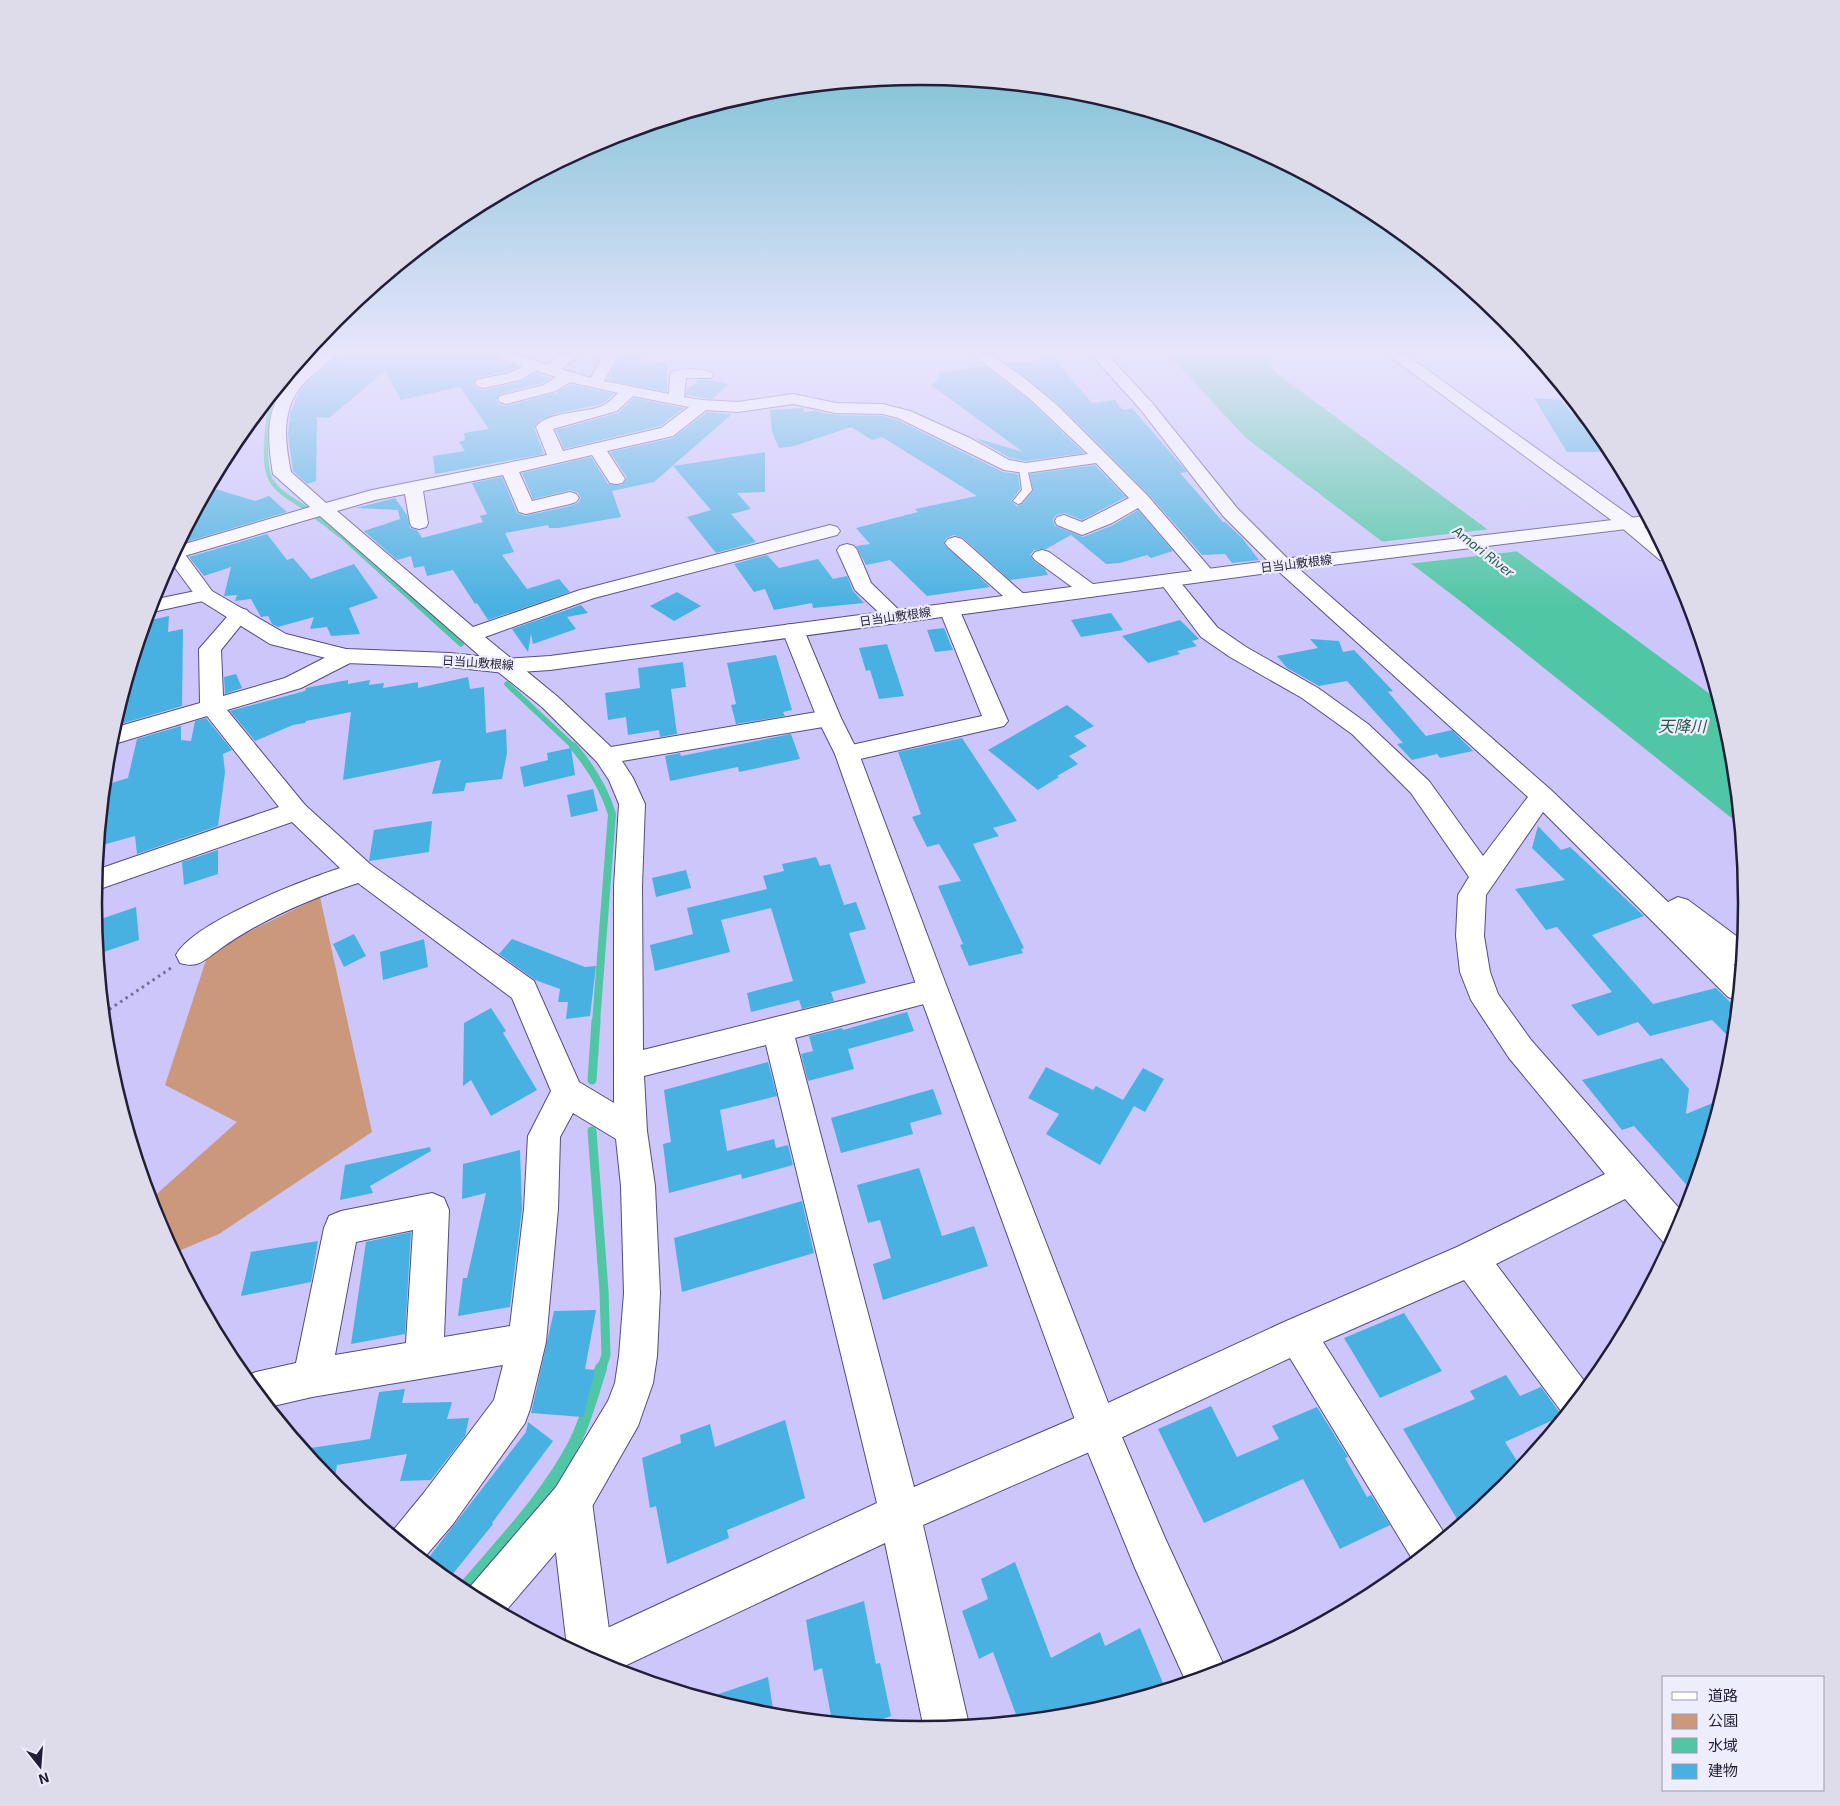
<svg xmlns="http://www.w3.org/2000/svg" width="1840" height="1806" font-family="'Exo 2','Noto Sans JP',sans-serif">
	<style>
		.green { fill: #cb987b }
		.water { fill: #50c6a4 }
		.pier { fill: #cdc6fb }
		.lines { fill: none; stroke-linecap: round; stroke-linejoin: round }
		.stream-far4 { stroke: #50c6a4; stroke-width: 4.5 }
		.stream-far3 { stroke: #50c6a4; stroke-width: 5.5 }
		.stream-far2 { stroke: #50c6a4; stroke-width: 8 }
		.stream-far1 { stroke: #50c6a4; stroke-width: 9 }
		.stream { stroke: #50c6a4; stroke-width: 12 }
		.building { fill: #48b1e1 }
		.service-casing { stroke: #564b84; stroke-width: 2 }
		.minor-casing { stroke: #564b84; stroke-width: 2 }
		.tertiary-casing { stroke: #564b84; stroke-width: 2 }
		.secondary-casing { stroke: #564b84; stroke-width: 2 }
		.path { stroke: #756f96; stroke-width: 3; stroke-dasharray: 2.5 4; stroke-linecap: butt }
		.service { fill: #fff; fill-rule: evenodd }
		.minor { fill: #fff; fill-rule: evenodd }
		.tertiary { fill: #fff; fill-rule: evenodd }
		.secondary { fill: #fff; fill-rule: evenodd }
		.labels { text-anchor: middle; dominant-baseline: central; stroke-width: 4.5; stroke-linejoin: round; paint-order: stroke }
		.far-street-label { font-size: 12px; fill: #231e37; stroke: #eeedfb }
		.far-water-label { font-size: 14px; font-style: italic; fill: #2a5a4c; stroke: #eeedfb }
		.water-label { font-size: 16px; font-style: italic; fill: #2a5a4c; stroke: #eeedfb }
		.rim { fill: none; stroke: #231e37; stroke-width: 2.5 }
	</style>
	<rect width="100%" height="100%" fill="#cdc6fb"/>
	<path class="green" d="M 320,897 L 372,1132 L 219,1234 L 174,1253 L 156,1219 L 150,1200 L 237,1122 L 165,1085 L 209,951 Z"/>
	<path class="water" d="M 1168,354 L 1262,354 L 1276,373 L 1718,700 L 1731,742 L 1739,824 L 1459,600 L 1246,438 Z"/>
	<path class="pier" d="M 1491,529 L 1520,551 L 1408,564 L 1379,542 Z"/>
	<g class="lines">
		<path class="stream-far4" d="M 304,367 L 317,354
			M 294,377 C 288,383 280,389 276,397 C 266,413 262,464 271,480 C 278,493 295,501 307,509
			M 313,515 L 331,528"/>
		<path class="stream-far3" d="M 330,527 L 342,536 L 461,644
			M 507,684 L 574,747"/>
		<path class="stream-far2" d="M 573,746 C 591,767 604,788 612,814 L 596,1023"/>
		<path class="stream-far1" d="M 592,1080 L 596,1021
			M 592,1131 L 604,1291 L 606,1355 L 601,1370"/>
		<path class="stream" d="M 461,1591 C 501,1544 545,1499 574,1444 C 586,1421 593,1393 601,1368"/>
	</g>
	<path class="building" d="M 339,354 L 495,354 L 499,359 L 518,367 L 508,371 L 477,378 L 473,384 L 476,388 L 482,390 L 520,382 L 535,374 L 551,378 L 543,383 L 500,394 L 496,400 L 499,404 L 505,406 L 556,393 L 570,384 L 614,394 L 605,402 L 598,405 L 558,413 L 540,420 L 534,428 L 544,454 L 435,474 L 433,456 L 465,451 L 459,442 L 465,440 L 464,433 L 489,429 L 460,387 L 401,400 L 385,371 L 329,418 L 317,417 L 316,481 L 307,484 L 293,471 L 288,435 L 290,413 L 299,392 L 307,382 Z
		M 622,354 L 644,354 L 638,364 L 667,362 L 667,392 L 607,380 Z
		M 1053,358 L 1092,403 L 1115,400 L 1123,410 L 1132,408 L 1187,472 L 1180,473 L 1223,522 L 1225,522 L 1242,538 L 1259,560 L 1232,563 L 1225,554 L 1202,555 L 1148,494 L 1058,404 L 1005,363 L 1018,361 L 1019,363 Z
		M 984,366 L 1028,399 L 1084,453 L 1026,461 L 1010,458 L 975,438 L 1023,452 L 931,385 L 940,379 L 937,373 Z
		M 699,380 L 707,380 L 729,384 L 712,399 L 686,395 L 687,390 Z
		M 634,398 L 684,408 L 660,426 L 564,449 L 556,430 L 618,413 Z
		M 1534,398 L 1561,400 L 1604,452 L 1567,452 Z
		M 803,408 L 804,412 L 815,411 L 836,415 L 883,416 L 897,420 L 1003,472 L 1018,474 L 1020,489 L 1011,501 L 1017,506 L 1022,504 L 1033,491 L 1030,474 L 1095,465 L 1126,497 L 1082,520 L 1065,513 L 1056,515 L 1053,520 L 1055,526 L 1083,537 L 1113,525 L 1138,510 L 1173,551 L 1151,558 L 1147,555 L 1120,563 L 1106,564 L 1071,535 L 1046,549 L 1034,550 L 1030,555 L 1034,561 L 1045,569 L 1048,575 L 1010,580 L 963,538 L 954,535 L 946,538 L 944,544 L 990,587 L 927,596 L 890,560 L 866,565 L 856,546 L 870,544 L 856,528 L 918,512 L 915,509 L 977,496 L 882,437 L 872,440 L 851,427 L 794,446 L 779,448 L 772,432 L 770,410 Z
		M 707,412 L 732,414 L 654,482 L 612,491 L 621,517 L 558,528 L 549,528 L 548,525 L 505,533 L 514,552 L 502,555 L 527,589 L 559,579 L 570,592 L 488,620 L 477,603 L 475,604 L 453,570 L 427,576 L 424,566 L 414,568 L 411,556 L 397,560 L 364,531 L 400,519 L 398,510 L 356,508 L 395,498 L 407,515 L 410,528 L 417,530 L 422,538 L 483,522 L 480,516 L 487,514 L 472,483 L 502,477 L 517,513 L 525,516 L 570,506 L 578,503 L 581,498 L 578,493 L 571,490 L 533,499 L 522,473 L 591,457 L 608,484 L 622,485 L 627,478 L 610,452 L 673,438 Z
		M 765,452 L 765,492 L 737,493 L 751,509 L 731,514 L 756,542 L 716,553 L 687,517 L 711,510 L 673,466 Z
		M 209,487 L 255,501 L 269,496 L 287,512 L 179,544 Z
		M 267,534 L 287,560 L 293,558 L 311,579 L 354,564 L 378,598 L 349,608 L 360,634 L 331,636 L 327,627 L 310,629 L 314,617 L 278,627 L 272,624 L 268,616 L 261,617 L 251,599 L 235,601 L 237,595 L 224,596 L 231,567 L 204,576 L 189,557 Z
		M 767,555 L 779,568 L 818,559 L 833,579 L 847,576 L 853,591 L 864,603 L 813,608 L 812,603 L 774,610 L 765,589 L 754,592 L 734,564 Z
		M 677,592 L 701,606 L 674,621 L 650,606 Z
		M 581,605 L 588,613 L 567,617 L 576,629 L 533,644 L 531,634 L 528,652 L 512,629 Z
		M 1111,613 L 1123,630 L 1081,637 L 1071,620 Z
		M 169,616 L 168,632 L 183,629 L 182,706 L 114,726 L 146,621 Z
		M 1180,620 L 1199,639 L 1192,641 L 1197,646 L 1177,651 L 1180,654 L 1148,663 L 1122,636 Z
		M 944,628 L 953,650 L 935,652 L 927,630 Z
		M 1310,639 L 1339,641 L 1343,652 L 1354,650 L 1393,691 L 1388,692 L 1426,736 L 1452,730 L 1473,751 L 1440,758 L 1437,754 L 1412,760 L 1397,744 L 1403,743 L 1347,681 L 1319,686 L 1287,668 L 1277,656 L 1318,648 Z
		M 887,644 L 904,696 L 879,699 L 870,670 L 866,671 L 859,648 Z
		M 776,655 L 792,710 L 783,712 L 785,716 L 736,724 L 731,705 L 736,704 L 727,663 Z
		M 683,662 L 686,687 L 671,689 L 677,734 L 660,737 L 659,730 L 628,735 L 626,717 L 608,720 L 605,693 L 640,688 L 638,668 Z
		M 236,674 L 242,688 L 225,694 L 224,677 Z
		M 468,677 L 470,689 L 484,687 L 486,733 L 506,729 L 507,753 L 502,779 L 466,783 L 464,791 L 432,794 L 441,760 L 343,780 L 351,712 L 306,721 L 305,723 L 293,725 L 255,741 L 230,711 L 305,691 L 306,688 L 348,680 L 348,684 L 370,680 L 369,685 L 384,683 L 383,688 L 418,682 L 418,688 Z
		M 1067,705 L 1094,726 L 1074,736 L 1087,746 L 1069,756 L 1078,764 L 1057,776 L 1059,777 L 1038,790 L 988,750 Z
		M 206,718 L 232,750 L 223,754 L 225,772 L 218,826 L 137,854 L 135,836 L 99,846 L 105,785 L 128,778 L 137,739 L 181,726 L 181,740 L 191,741 L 195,721 Z
		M 791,734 L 800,759 L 739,772 L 738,767 L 670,781 L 665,756 L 680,753 L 681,756 Z
		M 962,738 L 1017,821 L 993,828 L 999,836 L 973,844 L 1024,948 L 1021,949 L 1023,953 L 969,966 L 960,945 L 963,944 L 938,886 L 961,881 L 939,844 L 927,847 L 912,817 L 921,814 L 898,752 Z
		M 571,748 L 575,775 L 524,787 L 520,767 L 548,760 L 547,753 Z
		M 593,789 L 598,811 L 571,817 L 567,795 Z
		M 432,821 L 429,852 L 369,861 L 374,830 Z
		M 1538,826 L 1561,850 L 1570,847 L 1644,916 L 1592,935 L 1653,1004 L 1716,988 L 1736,1008 L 1733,1041 L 1712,1020 L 1650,1036 L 1638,1022 L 1598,1036 L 1571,1005 L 1612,992 L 1557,927 L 1546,930 L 1515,889 L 1565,880 L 1532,848 Z
		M 218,850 L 218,874 L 184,885 L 182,862 Z
		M 816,857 L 820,866 L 830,864 L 844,905 L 856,902 L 866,929 L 849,933 L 866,983 L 831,992 L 834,1001 L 802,1009 L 799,1000 L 751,1012 L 747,993 L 793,981 L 771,908 L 721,920 L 730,952 L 655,971 L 650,945 L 693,934 L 687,908 L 767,889 L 763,876 L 784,871 L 782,864 Z
		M 686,870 L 691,888 L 656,897 L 652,878 Z
		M 136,907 L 139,940 L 98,954 L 95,921 Z
		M 354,934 L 366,956 L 344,967 L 333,944 Z
		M 424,939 L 428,967 L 383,980 L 380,952 Z
		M 512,939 L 585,967 L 596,966 L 590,1016 L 566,1019 L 568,1002 L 558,1002 L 560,989 L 535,980 L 499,954 Z
		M 491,1008 L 506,1031 L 503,1033 L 537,1090 L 491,1116 L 471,1080 L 463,1086 L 464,1023 Z
		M 907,1012 L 914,1031 L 848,1049 L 854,1069 L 808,1081 L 801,1054 L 813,1051 L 809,1036 L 842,1028 L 843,1030 Z
		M 1662,1058 L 1689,1089 L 1686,1114 L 1720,1100 L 1692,1191 L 1634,1126 L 1622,1130 L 1582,1080 Z
		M 768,1062 L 777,1096 L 720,1110 L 727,1151 L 774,1139 L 776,1148 L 788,1145 L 793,1165 L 742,1179 L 741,1174 L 669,1193 L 663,1144 L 671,1142 L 664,1090 Z
		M 1046,1067 L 1093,1090 L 1096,1086 L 1123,1100 L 1143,1068 L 1164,1079 L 1145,1112 L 1134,1106 L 1100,1165 L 1046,1134 L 1059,1114 L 1028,1098 Z
		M 933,1089 L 942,1114 L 910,1123 L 913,1134 L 841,1153 L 831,1118 Z
		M 430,1147 L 431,1151 L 370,1186 L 373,1193 L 340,1200 L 345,1165 Z
		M 520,1150 L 522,1209 L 510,1307 L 458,1316 L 463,1278 L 467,1278 L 486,1193 L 462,1199 L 463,1164 Z
		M 919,1168 L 942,1236 L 974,1226 L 988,1266 L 883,1300 L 873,1264 L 891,1258 L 880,1220 L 868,1223 L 857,1185 Z
		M 802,1201 L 814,1253 L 682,1292 L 674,1238 Z
		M 411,1232 L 405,1334 L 351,1344 L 366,1242 Z
		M 318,1241 L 311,1282 L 241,1296 L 251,1252 Z
		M 596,1310 L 585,1369 L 595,1370 L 583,1417 L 531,1413 L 554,1311 Z
		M 1404,1313 L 1442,1371 L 1380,1398 L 1344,1338 Z
		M 1506,1375 L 1520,1396 L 1541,1387 L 1562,1416 L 1505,1442 L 1521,1467 L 1504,1488 L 1460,1524 L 1403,1429 L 1475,1399 L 1470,1391 Z
		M 405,1389 L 402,1403 L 452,1402 L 447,1419 L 469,1418 L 465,1436 L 431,1480 L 400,1481 L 407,1454 L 337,1465 L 334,1485 L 304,1449 L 370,1439 L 379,1392 Z
		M 1211,1406 L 1237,1457 L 1279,1439 L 1272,1426 L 1317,1407 L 1348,1457 L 1345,1458 L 1367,1497 L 1371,1495 L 1390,1525 L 1340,1549 L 1303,1479 L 1204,1523 L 1158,1429 Z
		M 785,1420 L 805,1498 L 727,1530 L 729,1538 L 667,1564 L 656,1506 L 650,1508 L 642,1458 L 681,1443 L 680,1435 L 710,1424 L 715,1447 Z
		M 528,1422 L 553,1441 L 492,1523 L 493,1524 L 448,1580 L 426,1561 L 526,1432 Z
		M 1015,1562 L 1051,1658 L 1100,1632 L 1105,1646 L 1140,1628 L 1163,1683 L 1131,1699 L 1081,1714 L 1018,1720 L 993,1652 L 979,1659 L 962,1611 L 988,1599 L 981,1579 Z
		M 864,1601 L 876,1664 L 880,1663 L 891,1716 L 867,1725 L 832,1721 L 822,1668 L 814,1671 L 806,1620 Z
		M 768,1677 L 774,1715 L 758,1714 L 707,1698 Z"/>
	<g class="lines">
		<defs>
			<path id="service" d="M 1023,465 L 1027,468 L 1032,490 L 1021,503 L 1018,504 L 1013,501 L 1022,490 L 1019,468 Z"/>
			<path id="minor" d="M 318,354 L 335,354 C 327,364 315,372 306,381 C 281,406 284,439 291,472 L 326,503 L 372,490 L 547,455 L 536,427 C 548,410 589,414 606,404 C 610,401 614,397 618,393 L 570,382 L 556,391 L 506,404 L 500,402 L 498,399 L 500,396 L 544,385 L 556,377 L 536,371 L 520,380 L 483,388 L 477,386 L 475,383 L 477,380 L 509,373 L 522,367 L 500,357 L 497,354 L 518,354 L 547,365 L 562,354 L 580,354 L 561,369 L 591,378 L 603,354 L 619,354 L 604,381 L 669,394 L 670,375 L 672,372 C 686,368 697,368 711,372 L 713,375 L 711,378 L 686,378 L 684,397 L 702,400 L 738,402 L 793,394 L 836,403 L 883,404 L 910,411 L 972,439 L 1009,460 L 1026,463 L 1088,454 L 1029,398 L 972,354 L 990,354 L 1023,377 L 1057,405 L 1147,495 L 1216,575 L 1213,579 L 1206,581 L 1199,579 L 1138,508 L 1112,523 L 1082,535 L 1057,525 L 1055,521 L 1057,517 L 1064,515 L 1082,522 L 1129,498 L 1096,463 L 1026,473 L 1004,470 L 898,418 L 883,414 L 836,413 L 793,404 L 738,412 L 706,410 L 673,436 L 607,451 L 625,479 L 622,483 L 616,484 L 610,483 L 592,455 L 519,472 L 532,501 L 570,492 L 576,494 L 579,498 L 576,502 L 570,504 L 526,514 L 519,512 L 503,475 L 423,491 L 428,523 L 426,527 L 419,529 L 412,527 L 410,523 L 405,494 L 375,500 L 337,511 L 473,627 L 580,590 L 830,525 L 837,527 L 840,531 L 837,535 L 594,598 L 485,637 L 558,697 L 611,747 L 829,710 L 837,713 L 841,718 L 837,723 L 829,726 L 622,761 L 633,778 L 645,804 L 642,886 L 643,1050 L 933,978 L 943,981 L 948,990 L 943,999 L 795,1038 L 914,1487 L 1084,1414 L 1284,1322 L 1457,1247 L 1605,1174 L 1509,1058 L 1471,1000 L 1460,972 L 1456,936 L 1458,895 L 1469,877 L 1411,793 L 1352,734 L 1302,698 L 1230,657 L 1201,637 L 1159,581 L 1162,577 L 1169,575 L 1176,577 L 1217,627 L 1246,647 L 1318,688 L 1368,724 L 1429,781 L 1483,856 L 1528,797 L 1276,569 L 1223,516 L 1141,410 L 1091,354 L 1107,354 L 1153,404 L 1237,508 L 1290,561 L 1551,790 L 1668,902 L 1678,897 L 1688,900 L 1743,941 L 1740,967 L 1733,964 L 1740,971 L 1737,1000 L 1728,997 L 1543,812 L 1486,895 L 1484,936 L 1490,972 L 1498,994 L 1531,1040 L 1685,1215 L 1670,1246 L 1665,1244 L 1625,1199 L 1496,1264 L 1588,1386 L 1564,1415 L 1464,1280 L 1323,1342 L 1446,1536 L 1414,1562 L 1290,1358 L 1112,1442 L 923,1525 L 969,1725 L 924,1729 L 885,1543 L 616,1670 L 603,1667 L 572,1650 L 575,1643 L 877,1503 L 766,1045 L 644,1076 L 647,1131 L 655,1186 L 660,1293 L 657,1356 L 653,1383 L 638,1426 L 586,1517 L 504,1613 L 466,1593 L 469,1588 L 556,1487 L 608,1401 L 615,1383 L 619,1356 L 624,1293 L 621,1186 L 616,1139 L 573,1113 L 560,1137 L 558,1209 L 546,1342 L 530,1409 L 525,1423 L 453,1524 L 423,1559 L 391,1533 L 423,1494 L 494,1400 L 503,1365 L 312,1397 L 269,1407 L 244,1377 L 256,1372 L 296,1363 L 324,1228 L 329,1216 L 341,1211 L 432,1193 L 444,1198 L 449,1210 L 444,1337 L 510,1326 L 524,1209 L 528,1136 L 551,1091 L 512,998 L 358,883 C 310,899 262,919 220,949 C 206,959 198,969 180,963 L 176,955 C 193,922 304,880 340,868 L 292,822 L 94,891 L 96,870 L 279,807 L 207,716 L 111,745 L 109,744 L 113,728 L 200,703 L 199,649 L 233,610 L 240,608 L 247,610 L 250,614 L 221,650 L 223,696 L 285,678 L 338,651 L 346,649 L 354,651 L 357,656 L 354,661 L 301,688 L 227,710 L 305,805 L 370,864 L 534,981 L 579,1082 L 614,1103 L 614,886 L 619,804 L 609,780 L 597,762 L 542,707 L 497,671 L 320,516 L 181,557 L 171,558 L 178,546 L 310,507 L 273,474 C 263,413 271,393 318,354 ZM 633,396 L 689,407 L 661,428 L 563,451 L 553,429 L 617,411 ZM 413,1230 L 406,1343 L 335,1355 L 356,1242 Z
				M 1387,354 L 1405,354 L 1636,520 L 1658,539 L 1670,561 L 1660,560 L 1622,528 Z
				M 1579,409 L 1590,423 L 1581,423 L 1574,413 Z
				M 955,537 L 962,539 L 1026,596 L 1029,600 L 1026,604 L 1019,606 L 1012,604 L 948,547 L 945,543 L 948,539 Z
				M 847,544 L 854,546 L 857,550 L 871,583 L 901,612 L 905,616 L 901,620 L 894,622 L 887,620 L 855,590 L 837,550 L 840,546 Z
				M 1042,550 L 1049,552 L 1097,587 L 1100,591 L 1097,595 L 1090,597 L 1083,595 L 1035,560 L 1032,556 L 1035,552 Z
				M 205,589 L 212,591 L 215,595 L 212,599 L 148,613 L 152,600 Z
				M 949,603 L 956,605 L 959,609 L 1008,721 L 1004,726 L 847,762 L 838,760 L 835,754 L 838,748 L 982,716 L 939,609 L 942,605 Z"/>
			<path id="tertiary" d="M 793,624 L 801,625 L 804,630 L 841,718 L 859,754 L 948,990 L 1116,1423 L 1165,1538 L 1226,1670 L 1186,1682 L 1135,1568 L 1078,1428 L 918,990 L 835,754 L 817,718 L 782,630 L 785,625 Z
				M 571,1481 L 586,1487 L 592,1502 L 613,1660 L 610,1669 L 567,1647 L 550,1502 L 556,1487 Z"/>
			<path id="secondary" d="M 1646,516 L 1651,526 L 1283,571 L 550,670 L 505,673 L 450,667 L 346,663 L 270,644 L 198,599 L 170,561 L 177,548 L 181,549 L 212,591 L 286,634 L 346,649 L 450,653 L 505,659 L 550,656 L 1283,559 Z"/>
		</defs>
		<use href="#service" class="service-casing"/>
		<use href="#minor" class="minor-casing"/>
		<use href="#tertiary" class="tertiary-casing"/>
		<use href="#secondary" class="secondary-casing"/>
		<path class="path" d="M 104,1013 L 171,968"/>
		<use href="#service" class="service"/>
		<use href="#minor" class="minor"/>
		<use href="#tertiary" class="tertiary"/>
		<use href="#secondary" class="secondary"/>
	</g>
	<linearGradient id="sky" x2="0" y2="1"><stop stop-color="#6bbbcd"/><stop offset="0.58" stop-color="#e8e5fd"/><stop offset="1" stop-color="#e8e5fd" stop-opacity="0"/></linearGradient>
	<rect width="1840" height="607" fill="url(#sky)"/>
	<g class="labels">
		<g class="far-street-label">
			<text transform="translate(1296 563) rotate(-7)">日当山敷根線</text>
			<text transform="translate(895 616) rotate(-8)">日当山敷根線</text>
			<text transform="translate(478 662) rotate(4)">日当山敷根線</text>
		</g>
		<g class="far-water-label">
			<text transform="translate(1484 551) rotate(38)">Amori River</text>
		</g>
		<g class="water-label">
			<text x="1682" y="725">天降川</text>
		</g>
	</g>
	<path d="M0 0H1840V1806H0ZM102 903a818 818 0 1 1 1636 0a818 818 0 1 1-1636 0Z" fill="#dedceb" fill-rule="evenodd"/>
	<path class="rim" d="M102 903a818 818 0 1 1 1636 0a818 818 0 1 1-1636 0Z"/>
	<rect x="1662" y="1676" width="162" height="115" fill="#eeedfb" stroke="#9d9aad"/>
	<rect x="1672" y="1692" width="25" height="8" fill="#ffffff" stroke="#9d9aad"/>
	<text x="1708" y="1701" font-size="15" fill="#231e37">道路</text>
	<rect x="1672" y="1714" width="25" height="15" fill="#cb987b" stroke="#9d9aad"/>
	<text x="1708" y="1726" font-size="15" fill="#231e37">公園</text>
	<rect x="1672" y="1738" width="25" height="15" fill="#50c6a4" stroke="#9d9aad"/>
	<text x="1708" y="1751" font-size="15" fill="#231e37">水域</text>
	<rect x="1672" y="1764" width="25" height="15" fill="#48b1e1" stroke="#9d9aad"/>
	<text x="1708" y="1776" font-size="15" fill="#231e37">建物</text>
	<g transform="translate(40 1766) rotate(163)" stroke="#eeedfb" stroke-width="4" paint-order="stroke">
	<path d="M0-4L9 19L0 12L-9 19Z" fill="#231e37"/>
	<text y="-8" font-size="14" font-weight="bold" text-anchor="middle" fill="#231e37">N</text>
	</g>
</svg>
